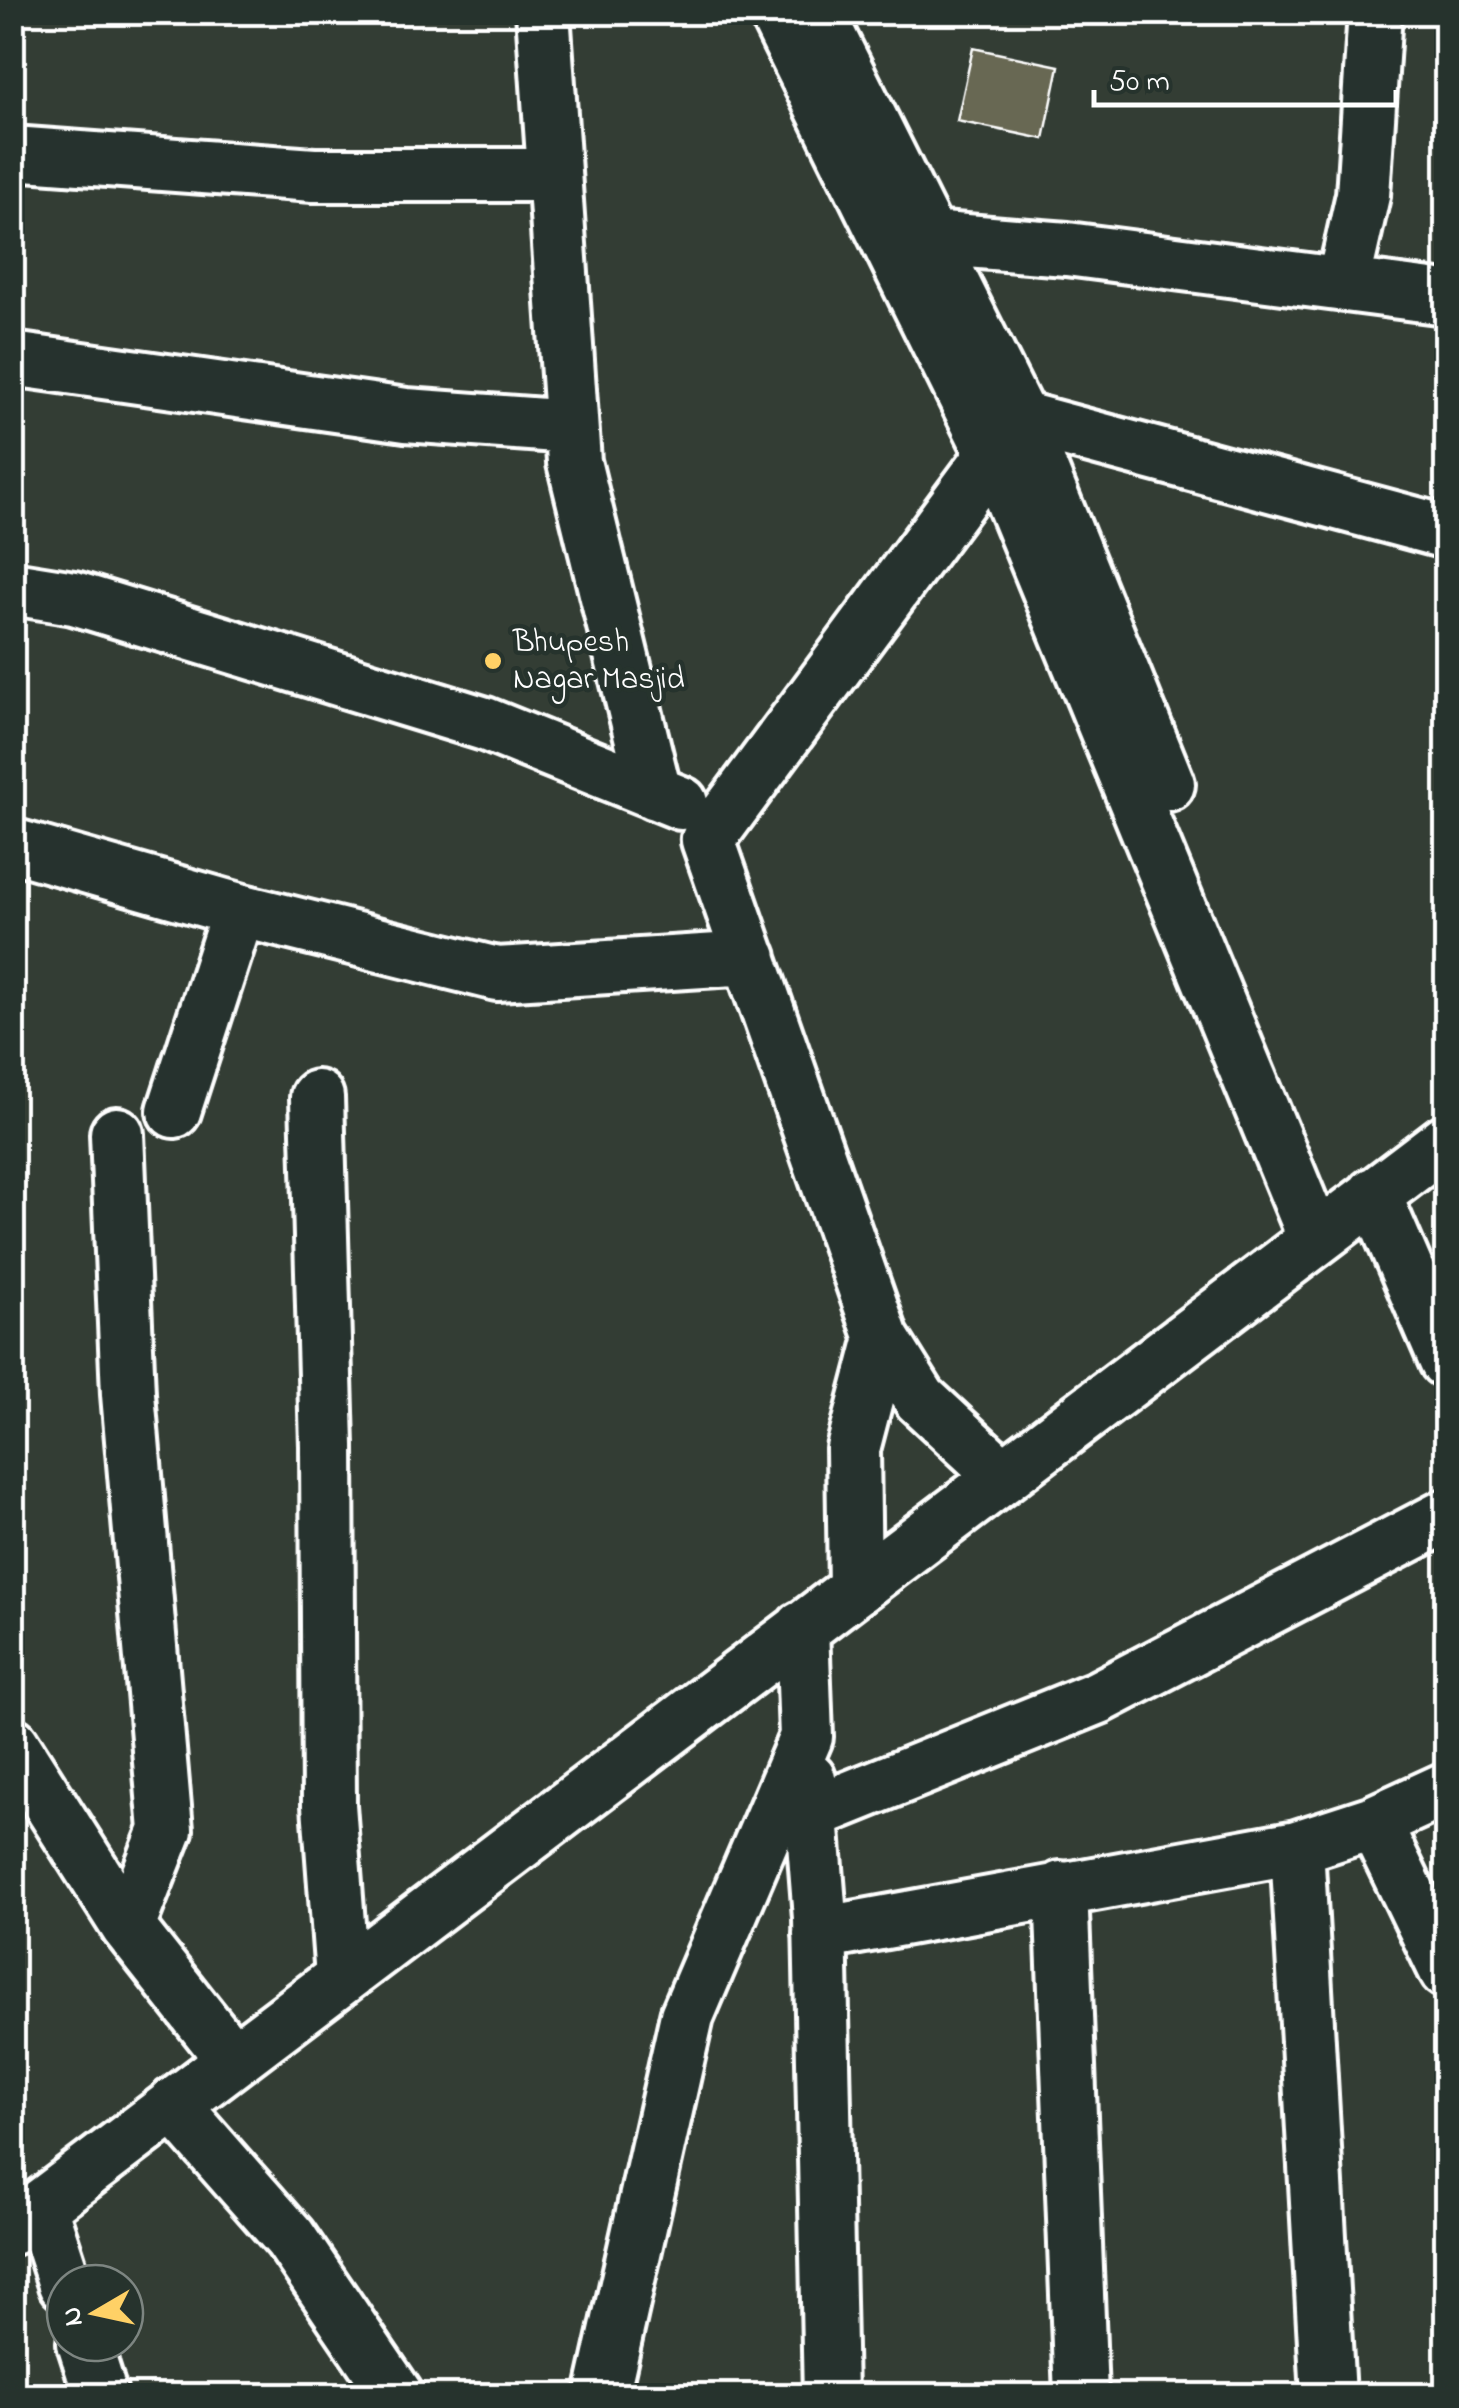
<svg xmlns="http://www.w3.org/2000/svg" width="1459" height="2408" font-family="'Indie Flower',sans-serif">
	<style>
		.building { fill: #686752; stroke: #fff; stroke-width: 2.5 }
		.lines { fill: none; stroke-linecap: round; stroke-linejoin: round }
		.minor-casing { stroke: #fff; stroke-width: 60 }
		.minor { stroke: #26332d; stroke-width: 52 }
		.poi-dot { fill: #ffd166; stroke: #26332d; stroke-width: 4 }
		.labels { text-anchor: middle; dominant-baseline: central; stroke-width: 9; stroke-linejoin: round; paint-order: stroke }
		.poi-label { font-size: 32px; fill: #fff; stroke: #26332d; text-anchor: start }
	</style>
	<rect width="100%" height="100%" fill="#333d34"/>
	<filter id="ink" filterUnits="userSpaceOnUse"><feTurbulence type="fractalNoise" baseFrequency=".01" numOctaves="2"/><feDisplacementMap in="SourceGraphic" scale="20" xChannelSelector="R" yChannelSelector="G"/><feConvolveMatrix kernelMatrix="1 2 1 2 8 2 1 2 1" color-interpolation-filters="sRGB"/></filter>
	<g filter="url(#ink)">
		<path class="building" d="M 973,48 L 1059,66 L 1044,139 L 957,121 Z"/>
		<g class="lines">
			<defs>
				<path id="minor" d="M 543,12 L 574,462 L 655,793
					M 775,12 L 993,454 L 1315,1238
					M 817,12 L 1020,418 L 1168,784
					M 12,153 L 314,175 L 553,175
					M 929,238 L 1067,249 L 1446,298
					M 1343,284 L 1363,195 L 1375,12
					M 12,359 L 406,415 L 571,427
					M 12,588 L 74,598 L 485,724 L 681,803
					M 12,845 L 239,910 L 497,974 L 750,958
					M 317,1097 L 327,1446 L 329,1805 L 342,1977
					M 174,1111 L 239,910
					M 117,1134 L 128,1394 L 166,1830 L 128,1927
					M 1374,1194 L 1446,1361
					M 882,1338 L 920,1399 L 1003,1476
					M 855,1588 L 853,1449 L 882,1338 L 708,840 L 1020,418 L 1446,532
					M 12,1744 L 128,1927 L 233,2060
					M 809,1779 L 820,1918 L 830,2396
					M 812,1813 L 1099,1697 L 1446,1516
					M 1374,1822 L 1446,1789
					M 1297,1847 L 1328,2396
					M 1061,1888 L 1081,2396
					M 820,1934 L 1297,1847 L 1374,1822 L 1446,1971
					M 173,2105 L 290,2238 L 397,2396
					M 40,2207 L 65,2284
					M 12,2228 L 1446,1141
					M 84,2343 L 101,2396
					M 602,2396 L 687,2016 L 806,1737 L 802,1628"/>
			</defs>
			<use href="#minor" class="minor-casing"/>
			<use href="#minor" class="minor"/>
		</g>
	</g>
	<circle class="poi-dot" cx="493" cy="661" r="10"/>
	<g class="labels">
		<g class="poi-label">
			<text x="513" y="643">Bhupesh<tspan x="513" dy="37">Nagar Masjid</tspan></text>
		</g>
	</g>
	<rect width="1459" height="2408" fill="none" stroke="#26332d" stroke-width="50"/>
	<rect x="25" y="25" width="1409" height="2358" fill="none" stroke="#fff" stroke-width="4" filter="url(#ink)"/>
	<g transform="translate(95 2313) rotate(261)"><circle r="48" fill="#26332d" stroke="#7d8581" stroke-width="2.5"/>
	<path d="M0-8L18 38L0 25L-18 38Z" fill="#ffd166"/>
	<text y="-15" font-size="28" font-weight="bold" text-anchor="middle" fill="#ffffff">N</text>
	</g>
	<path d="M1094 90v15h302v-15" fill="none" stroke="#ffffff" stroke-width="5"/>
	<text x="1109" y="90" font-size="30" fill="#ffffff" stroke="#26332d" stroke-width="8" paint-order="stroke">50 m</text>
</svg>
